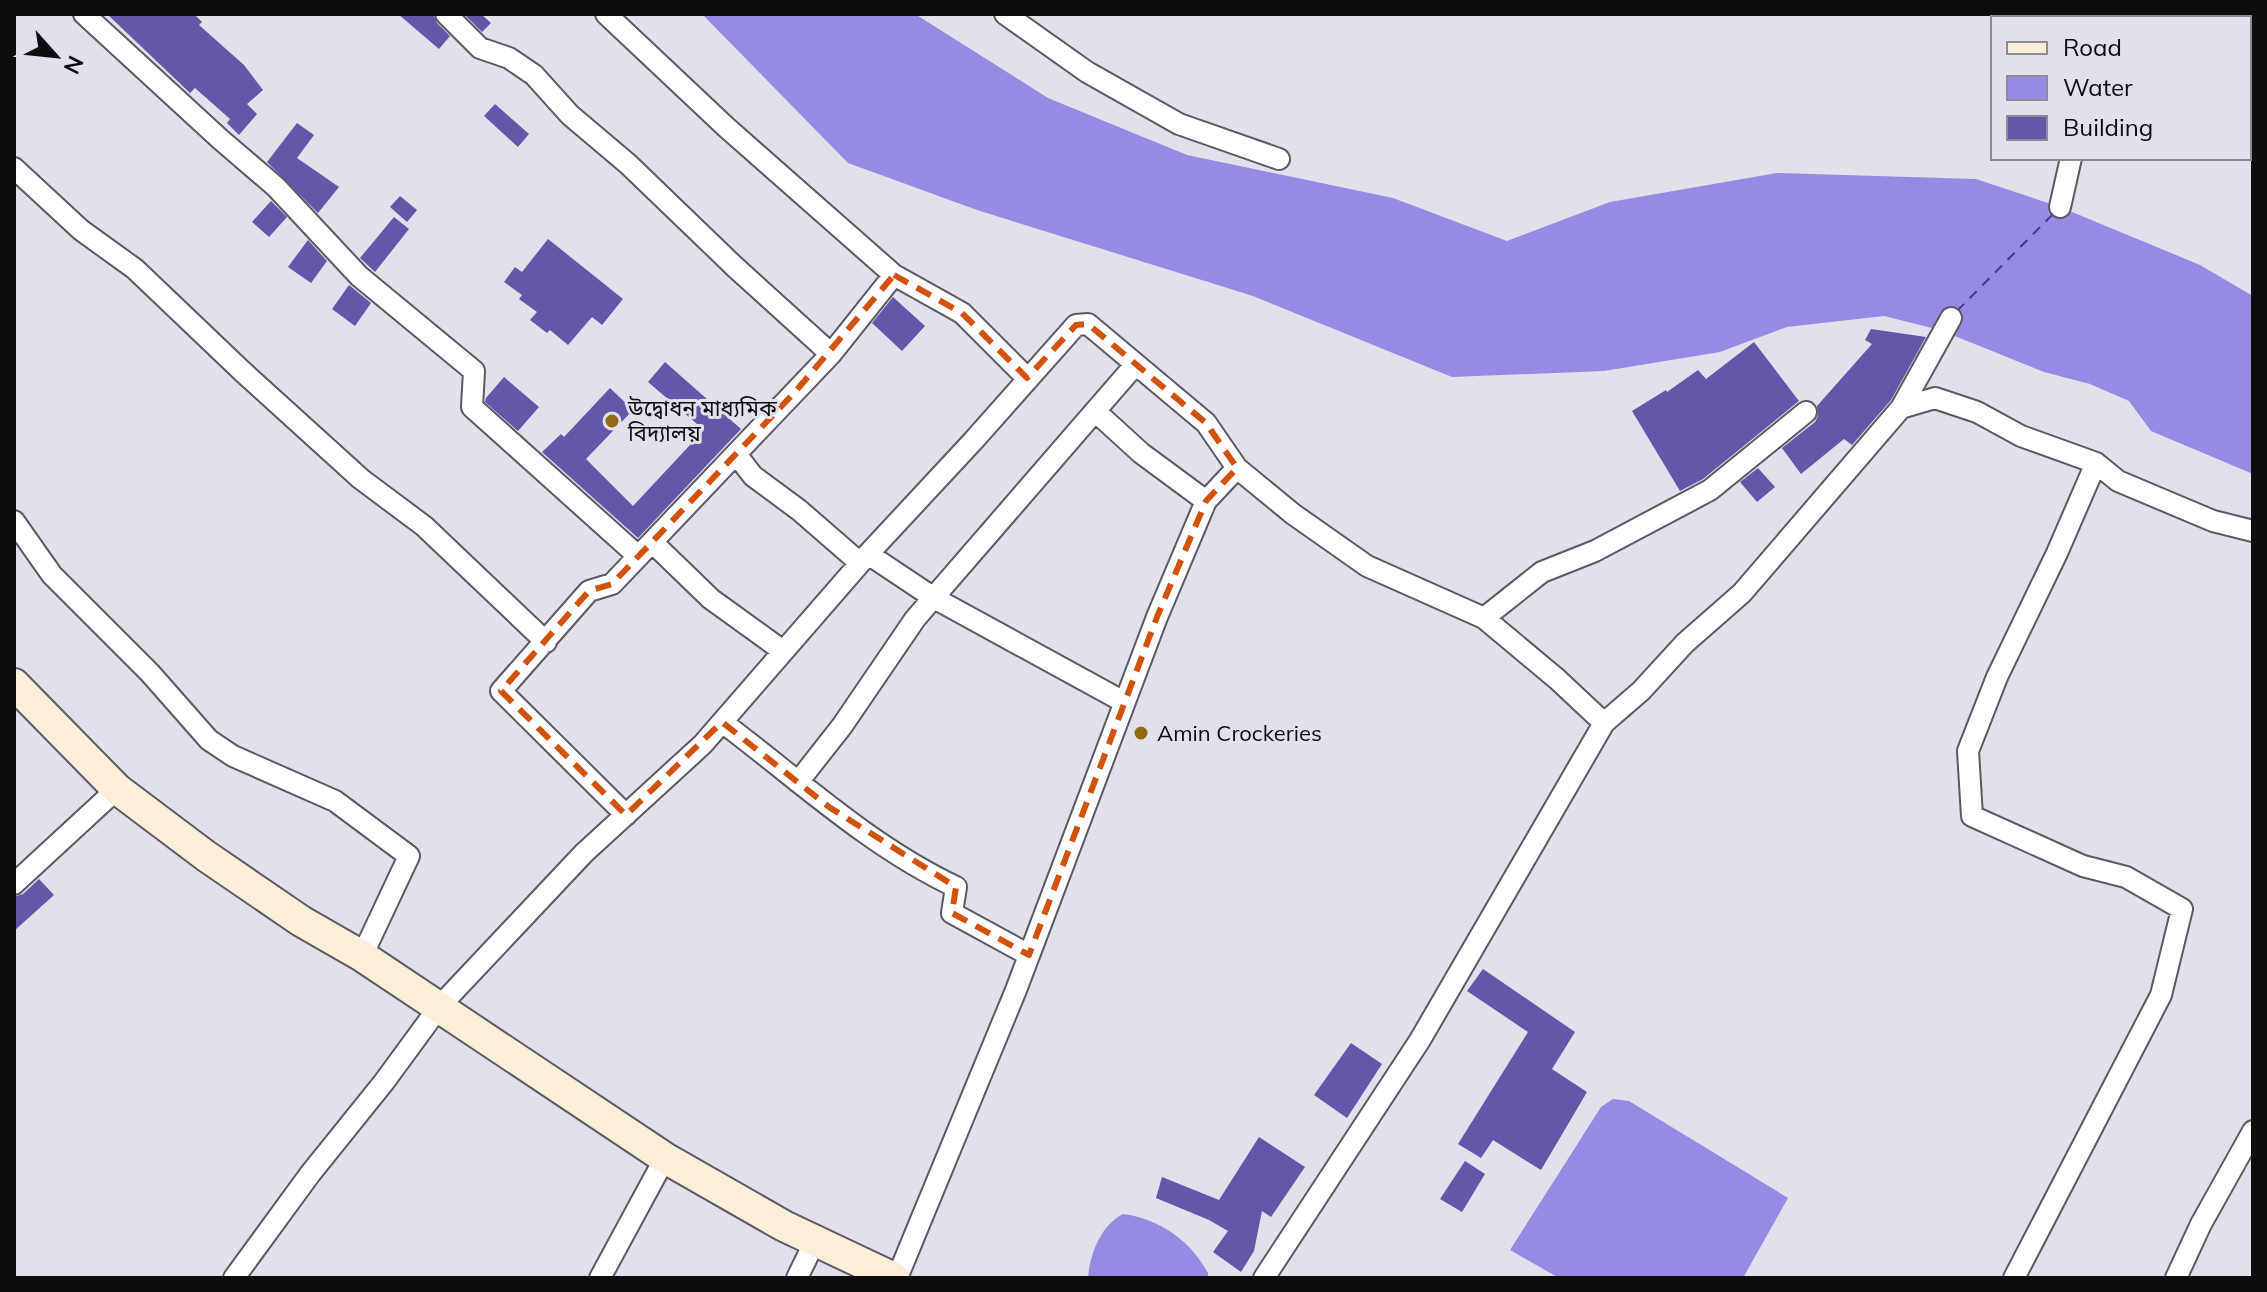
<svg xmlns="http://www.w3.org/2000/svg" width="2267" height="1292" font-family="Mulish,'Noto Sans Bengali',sans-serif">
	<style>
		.water { fill: #968be4 }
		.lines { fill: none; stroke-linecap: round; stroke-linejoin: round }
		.ferry { stroke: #4a3298; stroke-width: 2; stroke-dasharray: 10 8; stroke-linecap: butt }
		.building { fill: #6357aa }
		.street-casing { stroke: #5b5a63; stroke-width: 24 }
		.secondary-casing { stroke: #5b5a63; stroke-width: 34 }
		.street { stroke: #fff; stroke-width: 20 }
		.secondary { stroke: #fceed9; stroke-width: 30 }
		.marked { fill: none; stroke: #d2510c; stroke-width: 6; stroke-dasharray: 16 10; stroke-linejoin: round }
		.poi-dot { fill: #946914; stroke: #e1e0eb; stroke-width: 3 }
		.labels { text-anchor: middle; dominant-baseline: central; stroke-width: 6; stroke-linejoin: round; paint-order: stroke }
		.poi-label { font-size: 22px; fill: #0d0d10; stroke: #e1e0eb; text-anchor: start }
	</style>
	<rect width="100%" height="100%" fill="#e1e0eb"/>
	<path class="water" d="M 702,14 L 915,14 L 1048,98 L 1187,155 L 1393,198 L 1507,241 L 1610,202 L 1777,173 L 1976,179 L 2060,207 L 2200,265 L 2253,296 L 2253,474 L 2151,431 L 2129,401 L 2090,384 L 2044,372 L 1940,330 L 1884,316 L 1787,327 L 1720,352 L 1604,371 L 1452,377 L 1253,296 L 977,210 L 848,163 Z
		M 1613,1099 L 1629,1101 L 1788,1198 L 1743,1278 L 1559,1278 L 1510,1250 L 1601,1107 Z
		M 1123,1214 C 1160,1219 1191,1241 1208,1273 L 1208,1278 L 1088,1278 C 1090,1254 1101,1225 1123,1214 Z"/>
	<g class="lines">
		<path class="ferry" d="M 1957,311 L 2054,213"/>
	</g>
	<path class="building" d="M 107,14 L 194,14 L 202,22 L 199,25 L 244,65 L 263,90 L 247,104 L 257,114 L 239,135 L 227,123 L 230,119 L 195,88 L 190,93 Z
		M 398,14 L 433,14 L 437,23 L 450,36 L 439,49 Z
		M 464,14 L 481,14 L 491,23 L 482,32 Z
		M 495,104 L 529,134 L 518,147 L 484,116 Z
		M 297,123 L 314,135 L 297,158 L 339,187 L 318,213 L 267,162 Z
		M 400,196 L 417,210 L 407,222 L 390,207 Z
		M 271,201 L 287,217 L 269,237 L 252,222 Z
		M 394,217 L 409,229 L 375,272 L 360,258 Z
		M 548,239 L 623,299 L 602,325 L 592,317 L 568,345 L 550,330 L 547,333 L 530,320 L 537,312 L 519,299 L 522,295 L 504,282 L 515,267 L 522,272 Z
		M 308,240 L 327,261 L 311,283 L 288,267 Z
		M 349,285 L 371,303 L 355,326 L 332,309 Z
		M 893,297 L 925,326 L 902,351 L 872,323 Z
		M 1871,329 L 1926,337 L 1891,400 L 1852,445 L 1844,439 L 1801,474 L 1782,448 L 1815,422 L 1818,416 L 1817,406 L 1872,344 L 1865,340 Z
		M 1754,342 L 1799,401 L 1703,479 L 1680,491 L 1632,411 L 1666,390 L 1667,392 L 1698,370 L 1706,379 Z
		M 665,362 L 741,429 L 638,538 L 542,452 L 561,434 L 564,437 L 610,388 L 633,410 L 586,459 L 633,506 L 704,430 L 648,382 Z
		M 504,377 L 539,407 L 518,431 L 485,402 L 486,398 Z
		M 1758,468 L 1775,487 L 1757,502 L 1740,482 Z
		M 39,879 L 54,895 L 14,931 L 14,897 L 23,894 Z
		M 1483,969 L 1575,1032 L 1552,1069 L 1587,1092 L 1541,1170 L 1493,1140 L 1481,1158 L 1458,1144 L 1528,1032 L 1467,991 Z
		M 1351,1043 L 1382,1064 L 1347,1118 L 1314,1095 Z
		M 1259,1137 L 1305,1167 L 1271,1217 L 1262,1211 L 1254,1251 L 1241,1272 L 1213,1252 L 1228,1231 L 1209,1220 L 1156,1198 L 1162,1177 L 1219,1200 Z
		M 1465,1161 L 1485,1174 L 1462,1212 L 1440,1199 Z"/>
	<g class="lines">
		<defs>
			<path id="street" d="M 84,14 L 220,139 L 276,187 L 359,276 L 474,371 L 472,407 L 638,556
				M 446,14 L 480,48 L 509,58 L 534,75 L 570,115 L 628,164 L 735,267 L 831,354
				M 606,14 L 726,127 L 894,275 L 962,313 L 1027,378
				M 1005,14 L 1087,72 L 1179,124 L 1279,159
				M 2102,18 L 2103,14
				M 14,168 L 81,230 L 135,269 L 243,372 L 361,479 L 424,526 L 546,642
				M 2060,207 L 2071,158
				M 1901,408 L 1951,318
				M 1095,411 L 1141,453 L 1206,501
				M 736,454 L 753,476 L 799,510 L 860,563
				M 14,521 L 52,575 L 150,673 L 209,740 L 233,756 L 335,801 L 409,856 L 362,956
				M 652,542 L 711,599 L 783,651
				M 868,554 L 934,598 L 1124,702
				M 1484,618 L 1542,572 L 1595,551 L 1710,490 L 1806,412
				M 722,722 C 798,779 869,846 956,887 L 952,913 L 1029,955
				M 798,782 L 842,726 L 915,619 L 1135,365
				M 626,815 L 501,691 L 589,591 L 612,584 L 831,354 L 894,275
				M 14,884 L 117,789
				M 234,1278 L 310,1174 L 384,1082 L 439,1007 L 584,853 L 703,744 L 868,554 L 974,440 L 1076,325 L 1088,324 L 1206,423 L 1237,468 L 1293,514 L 1367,566 L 1484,618 L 1557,679 L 1604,723
				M 600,1278 L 665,1158
				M 797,1278 L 815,1241
				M 897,1278 L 1016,990 L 1157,617 L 1206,501 L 1237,468
				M 1264,1278 L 1420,1040 L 1604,723 L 1641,691 L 1685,643 L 1742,593 L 1901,408 L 1935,398 L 1977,412 L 2021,436 L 2096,463 L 2118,481 L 2213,521 L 2253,531
				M 2014,1278 L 2161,995 L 2182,909 L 2126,877 L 2083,866 L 1972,816 L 1968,751 L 1997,677 L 2057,553 L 2096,463
				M 2176,1278 L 2201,1224 L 2253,1131"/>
			<path id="secondary" d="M 14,684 L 117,789 L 206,856 L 301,921 L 362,956 L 665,1158 L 784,1226 L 894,1278"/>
		</defs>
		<use href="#street" class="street-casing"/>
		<use href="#secondary" class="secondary-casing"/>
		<use href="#street" class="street"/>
		<use href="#secondary" class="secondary"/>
	</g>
	<path class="marked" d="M 894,275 L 962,313 L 1027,378 L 1076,325 L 1088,324 L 1206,423 L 1237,468 L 1206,501 L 1157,617 L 1029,955 L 952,913 L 956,887 L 829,807 L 722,722 L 626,815 L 501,691 L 589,591 L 612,584 L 795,392 Z"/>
	<g class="poi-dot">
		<circle cx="612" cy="421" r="8"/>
		<circle cx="1141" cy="733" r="8"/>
	</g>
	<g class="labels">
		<g class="poi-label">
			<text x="628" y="408">উদ্বোধন মাধ্যমিক<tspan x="628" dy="25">বিদ্যালয়</tspan></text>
			<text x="1157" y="733">Amin Crockeries</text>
		</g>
	</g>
	<rect width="2267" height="1292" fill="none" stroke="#0d0d10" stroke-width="32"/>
	<rect x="1991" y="16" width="260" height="144" fill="#e1e0eb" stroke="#8c8c93" stroke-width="2"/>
	<rect x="2007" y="42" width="40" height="12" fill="#fceed9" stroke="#8c8c93" stroke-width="2"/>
	<text x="2063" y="56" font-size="24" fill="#0d0d10">Road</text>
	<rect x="2007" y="76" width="40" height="24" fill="#968be4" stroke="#8c8c93" stroke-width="2"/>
	<text x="2063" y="96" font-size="24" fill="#0d0d10">Water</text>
	<rect x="2007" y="116" width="40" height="24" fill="#6357aa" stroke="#8c8c93" stroke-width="2"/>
	<text x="2063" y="136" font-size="24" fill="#0d0d10">Building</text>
	<g transform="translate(56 56) rotate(117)" stroke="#e1e0eb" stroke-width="6" paint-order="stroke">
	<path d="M0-6L14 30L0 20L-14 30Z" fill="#0d0d10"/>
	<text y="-12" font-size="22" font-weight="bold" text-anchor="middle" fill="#0d0d10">N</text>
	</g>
</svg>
